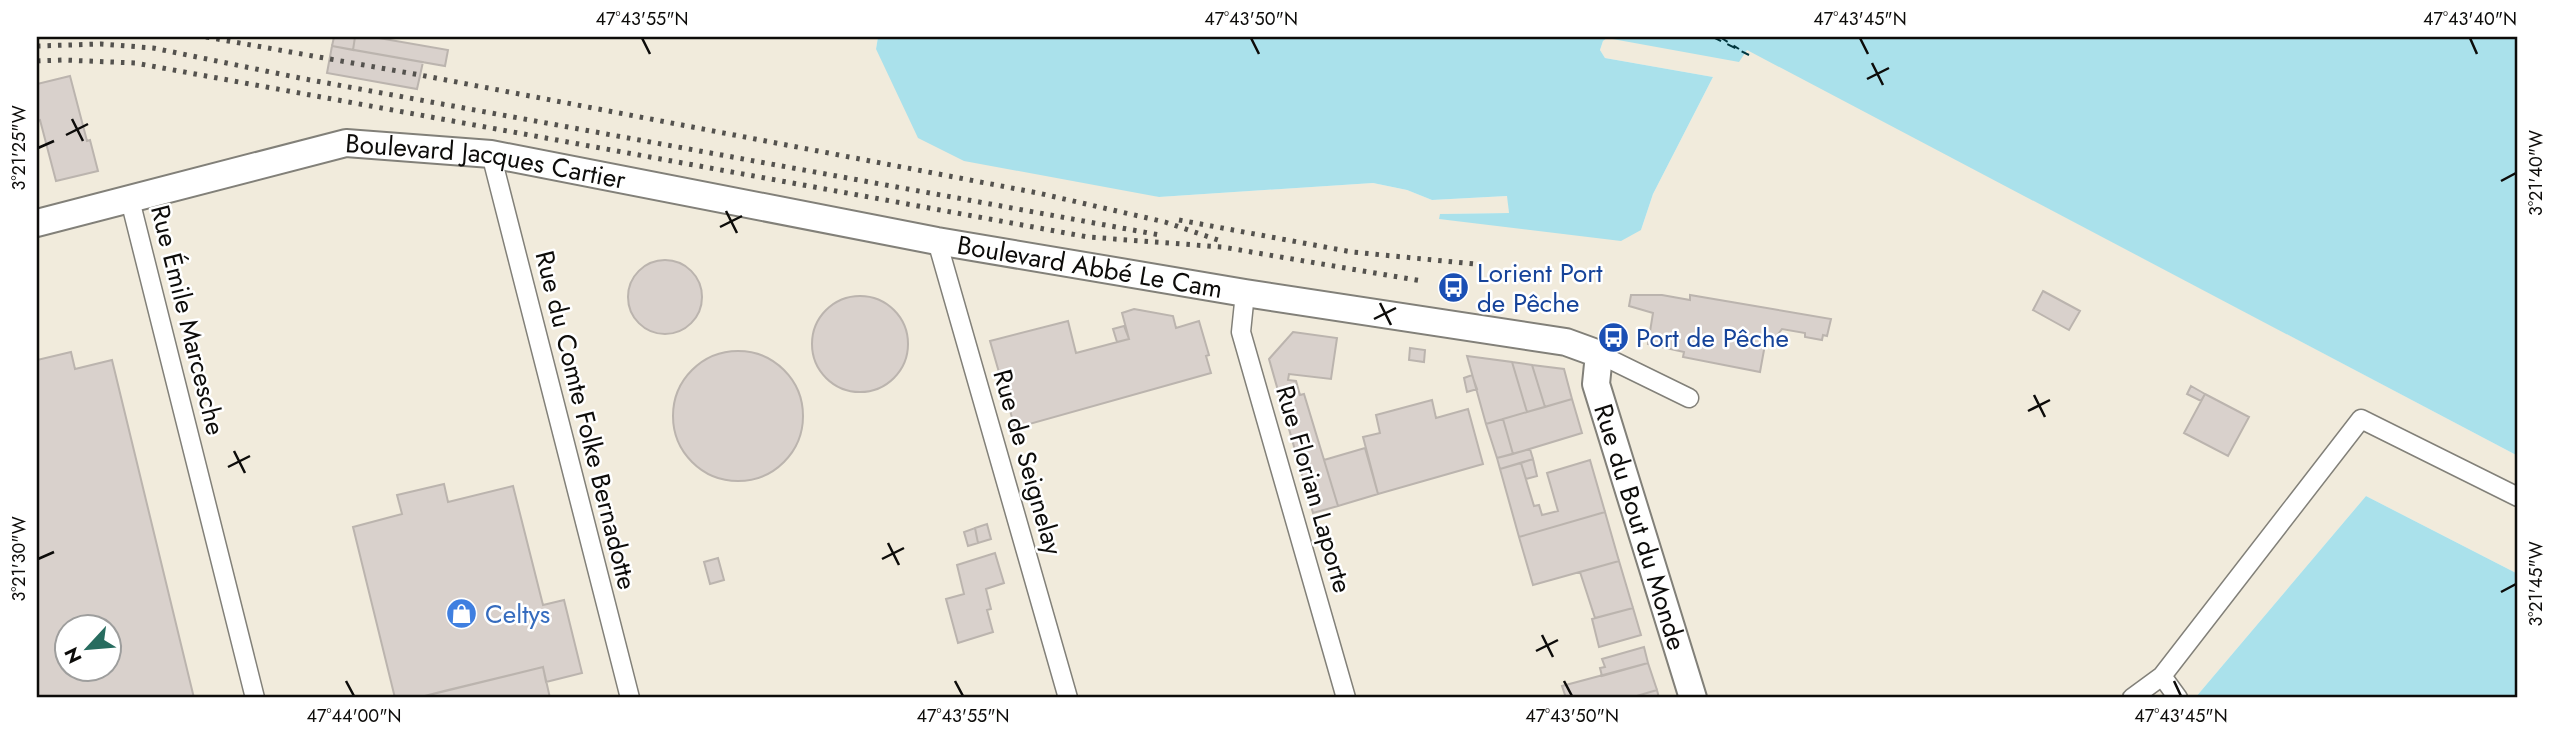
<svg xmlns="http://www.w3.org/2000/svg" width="2555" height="735" font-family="Jost,sans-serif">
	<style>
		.built { fill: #f1ebdc; fill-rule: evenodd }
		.water { fill: #aae1eb }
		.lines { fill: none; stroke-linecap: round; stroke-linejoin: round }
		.ferry { stroke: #00363e; stroke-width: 2; stroke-dasharray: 9 7; stroke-linecap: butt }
		.building { fill: #d9d1cc; stroke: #bbb4ae; stroke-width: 2; fill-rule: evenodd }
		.street-casing { stroke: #828079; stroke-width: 21 }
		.secondary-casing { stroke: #828079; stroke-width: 30 }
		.street { stroke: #fff; stroke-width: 18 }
		.secondary { stroke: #fff; stroke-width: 26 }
		.rail { stroke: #54524e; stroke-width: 5; stroke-dasharray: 3.5 7; stroke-linecap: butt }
		.ticks { fill: none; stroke: #0d0c0a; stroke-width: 2.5 }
		.labels { text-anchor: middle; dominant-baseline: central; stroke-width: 5; stroke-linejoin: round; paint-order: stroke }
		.street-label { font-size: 26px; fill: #0d0c0a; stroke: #fff }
		.transit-label { font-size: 26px; fill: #164399; stroke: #fff; text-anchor: start }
		.shop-label { font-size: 26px; fill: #366cbe; stroke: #fff; text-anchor: start }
		.neatline { fill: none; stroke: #0d0c0a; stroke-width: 2.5 }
		.ticks-label { font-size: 18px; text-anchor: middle; fill: #0d0c0a }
	</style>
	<rect width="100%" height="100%" fill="#faf7ef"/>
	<path class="built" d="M 37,37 L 878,37 L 876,49 L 1138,191 L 1159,197 L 1373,183 L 1407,190 L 1432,200 L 1508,196 L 1509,213 L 1440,214 L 1440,219 L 1641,230 L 1653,194 L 1713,77 L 1605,58 L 1600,50 L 1603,41 L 1607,38 L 1747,49 L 2518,456 L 2518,574 L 2366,496 L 2195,698 L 37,698 ZM 66,626 L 108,626 L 108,668 L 66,668 Z"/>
	<path class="water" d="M 878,37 L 2518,37 L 2518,456 L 1747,50 L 1739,62 L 1607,38 L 1603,41 L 1600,50 L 1605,58 L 1713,77 L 1653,194 L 1641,230 L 1621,241 L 1439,219 L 1440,214 L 1509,213 L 1507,196 L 1432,200 L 1407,190 L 1373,183 L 1159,197 L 964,161 L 918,138 L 876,49 Z
		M 2366,496 L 2518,574 L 2518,698 L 2195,698 Z"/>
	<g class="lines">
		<path class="ferry" d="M 1713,37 L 1749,55
			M 1720,37 L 1739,49"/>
	</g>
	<path class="building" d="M 334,37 L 355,37 L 353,50 L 332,46 Z
		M 355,37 L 373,37 L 448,50 L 445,66 L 353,50 Z
		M 332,46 L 423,62 L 417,89 L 327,73 Z
		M 70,76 L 87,141 L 90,140 L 98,171 L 56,181 L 40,120 L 37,121 L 37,84 Z
		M628 297a37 37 0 1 1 74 0a37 37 0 1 1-74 0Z
		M 2043,291 L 2080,311 L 2069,330 L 2033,310 Z
		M 1631,295 L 1662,295 L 1690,300 L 1690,295 L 1831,319 L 1827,336 L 1823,335 L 1822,340 L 1805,337 L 1805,333 L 1782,329 L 1775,338 L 1766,339 L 1760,372 L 1683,357 L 1684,352 L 1648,344 L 1653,313 L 1629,306 Z
		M812 344a48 48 0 1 1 96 0a48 48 0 1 1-96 0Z
		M 1134,309 L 1173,316 L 1176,328 L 1199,321 L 1209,355 L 1206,356 L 1211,373 L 1015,428 L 990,341 L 1068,321 L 1076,353 L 1129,339 L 1122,313 Z
		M 1124,326 L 1129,339 L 1117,342 L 1113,329 Z
		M 1293,332 L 1337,338 L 1331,379 L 1289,374 L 1288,380 L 1296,381 L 1300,395 L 1304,394 L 1338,506 L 1313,513 L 1269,359 Z
		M 1410,348 L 1425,350 L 1424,362 L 1409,360 Z
		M673 416a65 65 0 1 1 130 0a65 65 0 1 1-130 0Z
		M 71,352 L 75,369 L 112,360 L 194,698 L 37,698 L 37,360 ZM 66,626 L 108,626 L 108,668 L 66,668 Z
		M 1467,356 L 1512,362 L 1527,412 L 1486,424 Z
		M 1512,362 L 1532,365 L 1545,407 L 1527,412 Z
		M 1532,365 L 1564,369 L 1572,399 L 1545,407 Z
		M 1472,375 L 1477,389 L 1467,392 L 1464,378 Z
		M 2191,386 L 2205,394 L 2201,401 L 2187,394 Z
		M 2205,394 L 2249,417 L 2228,456 L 2184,433 Z
		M 1572,399 L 1582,433 L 1513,454 L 1503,419 Z
		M 1432,400 L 1436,418 L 1468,409 L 1483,464 L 1378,494 L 1363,437 L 1380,433 L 1376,415 Z
		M 1503,419 L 1513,454 L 1497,458 L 1486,424 Z
		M 1365,448 L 1378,494 L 1338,506 L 1324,460 Z
		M 1530,449 L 1533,459 L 1500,469 L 1497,458 Z
		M 1533,459 L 1537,476 L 1526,479 L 1521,463 Z
		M 1590,460 L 1605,512 L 1519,537 L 1500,469 L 1521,463 L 1534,506 L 1539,505 L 1542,515 L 1558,511 L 1547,473 Z
		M 444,484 L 448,502 L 513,486 L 543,605 L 564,600 L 582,673 L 546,682 L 543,667 L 417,698 L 395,698 L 353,527 L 402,514 L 397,495 Z
		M 1605,512 L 1619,561 L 1533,585 L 1519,537 Z
		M 987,524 L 991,539 L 978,543 L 975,528 Z
		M 975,528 L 978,543 L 968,546 L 964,532 Z
		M 995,553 L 1004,583 L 986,589 L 991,609 L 987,610 L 993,632 L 958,643 L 946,599 L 964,594 L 957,565 Z
		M 718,558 L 724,580 L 710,584 L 704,562 Z
		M 1619,561 L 1633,608 L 1595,618 L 1580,572 Z
		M 1633,608 L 1641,635 L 1599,647 L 1592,619 Z
		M 1644,647 L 1648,663 L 1602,676 L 1600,668 L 1605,667 L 1602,659 Z
		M 1648,663 L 1657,690 L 1630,698 L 1566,698 L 1562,686 Z
		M 543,667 L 550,698 L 417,698 L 444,691 Z
		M 1657,690 L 1659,698 L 1630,698 Z"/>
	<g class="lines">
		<defs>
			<path id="street" d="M 491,154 L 630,698
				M 130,200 L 255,698
				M 937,241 L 1068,698
				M 1245,293 L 1241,332 L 1346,698
				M 1599,354 L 1689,398
				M 2162,676 L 2178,698
				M 2132,698 L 2162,676 L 2361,419 L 2518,497"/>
			<g id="secondary">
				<path id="s1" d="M 37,223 L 346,143 L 491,154 L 937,241 L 1245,293 L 1566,342 L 1599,354 L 1596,384 L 1693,698"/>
			</g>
		</defs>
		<use href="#street" class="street-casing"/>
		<use href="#secondary" class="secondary-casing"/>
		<use href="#street" class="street"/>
		<use href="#secondary" class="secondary"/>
		<path class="rail" d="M 206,37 L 420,75 L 1038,193 L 1165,222 L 1218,240
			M 37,46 L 101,44 L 153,48 L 305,79 L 1160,235
			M 37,61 L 64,60 L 135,63 L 1088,237 L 1222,247 L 1422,281
			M 1179,220 L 1352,252 L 1475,264"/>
	</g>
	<path class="ticks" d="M 642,38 L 650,54M 1251,38 L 1259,54M 1860,38 L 1868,54M 2470,38 L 2477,54M 1872,63 L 1883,85M 1867,79 L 1889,68M 72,119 L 83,141M 66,135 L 88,124M 38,148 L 54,141M 2501,181 L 2516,173M 726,211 L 737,233M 720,227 L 742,216M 1380,303 L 1391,325M 1374,319 L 1396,308M 2034,395 L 2045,417M 2028,411 L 2050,400M 234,451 L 245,473M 228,467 L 250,456M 888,543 L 899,565M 38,559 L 54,552M 882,559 L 904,548M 2501,592 L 2516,584M 1542,635 L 1553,657M 1536,651 L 1558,640M 346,681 L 354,696M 955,681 L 963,696M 1564,681 L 1572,696M 2174,681 L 2181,696"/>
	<defs>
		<symbol id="bus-disc" viewBox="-11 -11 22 22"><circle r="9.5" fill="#1a4fb4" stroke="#fff"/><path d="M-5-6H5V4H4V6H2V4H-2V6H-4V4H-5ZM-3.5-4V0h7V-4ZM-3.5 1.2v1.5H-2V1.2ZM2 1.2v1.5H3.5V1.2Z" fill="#fff"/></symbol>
		<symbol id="shop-disc" viewBox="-11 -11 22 22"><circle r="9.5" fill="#3f7fe0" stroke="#fff"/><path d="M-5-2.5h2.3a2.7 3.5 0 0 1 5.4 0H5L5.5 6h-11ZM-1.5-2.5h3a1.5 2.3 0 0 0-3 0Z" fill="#fff"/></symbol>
	</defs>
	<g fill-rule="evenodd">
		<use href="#bus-disc" x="1436" y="270" width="35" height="35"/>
		<use href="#bus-disc" x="1596" y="320" width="35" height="35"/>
		<use href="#shop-disc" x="444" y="596" width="35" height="35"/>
	</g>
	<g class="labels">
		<g class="street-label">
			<text stroke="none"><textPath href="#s1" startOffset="460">Boulevard Jacques Cartier</textPath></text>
			<text stroke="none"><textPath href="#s1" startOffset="1074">Boulevard Abbé Le Cam</textPath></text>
			<text transform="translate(188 320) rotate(76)">Rue Émile Marcesche</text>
			<text transform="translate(586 420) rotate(76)">Rue du Comte Folke Bernadotte</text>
			<text transform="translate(1028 462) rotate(74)">Rue de Seignelay</text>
			<text transform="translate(1314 489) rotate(74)">Rue Florian Laporte</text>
			<text stroke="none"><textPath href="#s1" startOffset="1771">Rue du Bout du Monde</textPath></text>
		</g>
		<g class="transit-label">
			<text x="1477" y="273">Lorient Port<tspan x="1477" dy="30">de Pêche</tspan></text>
			<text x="1636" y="338">Port de Pêche</text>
		</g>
		<g class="shop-label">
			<text x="485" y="614">Celtys</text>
		</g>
	</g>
	<rect width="2555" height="735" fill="none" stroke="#ffffff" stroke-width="77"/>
	<g transform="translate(88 648) rotate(244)"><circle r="33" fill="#ffffff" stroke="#9e9e9d" stroke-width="2"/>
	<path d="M0-5L12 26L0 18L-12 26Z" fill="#276c5f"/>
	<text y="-10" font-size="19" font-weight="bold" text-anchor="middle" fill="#0d0c0a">N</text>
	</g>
	<rect x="38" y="38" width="2478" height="658" class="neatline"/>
	<g class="ticks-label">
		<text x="642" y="25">47°43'55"N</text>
		<text x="1251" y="25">47°43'50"N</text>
		<text x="1860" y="25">47°43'45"N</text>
		<text x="2470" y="25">47°43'40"N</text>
		<text transform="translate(19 148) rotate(-90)" y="6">3°21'25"W</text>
		<text transform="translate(2536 173) rotate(-90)" y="6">3°21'40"W</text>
		<text transform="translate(19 559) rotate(-90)" y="6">3°21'30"W</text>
		<text transform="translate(2536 584) rotate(-90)" y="6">3°21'45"W</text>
		<text x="354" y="722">47°44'00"N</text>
		<text x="963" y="722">47°43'55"N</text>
		<text x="1572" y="722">47°43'50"N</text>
		<text x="2181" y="722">47°43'45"N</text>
	</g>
</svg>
